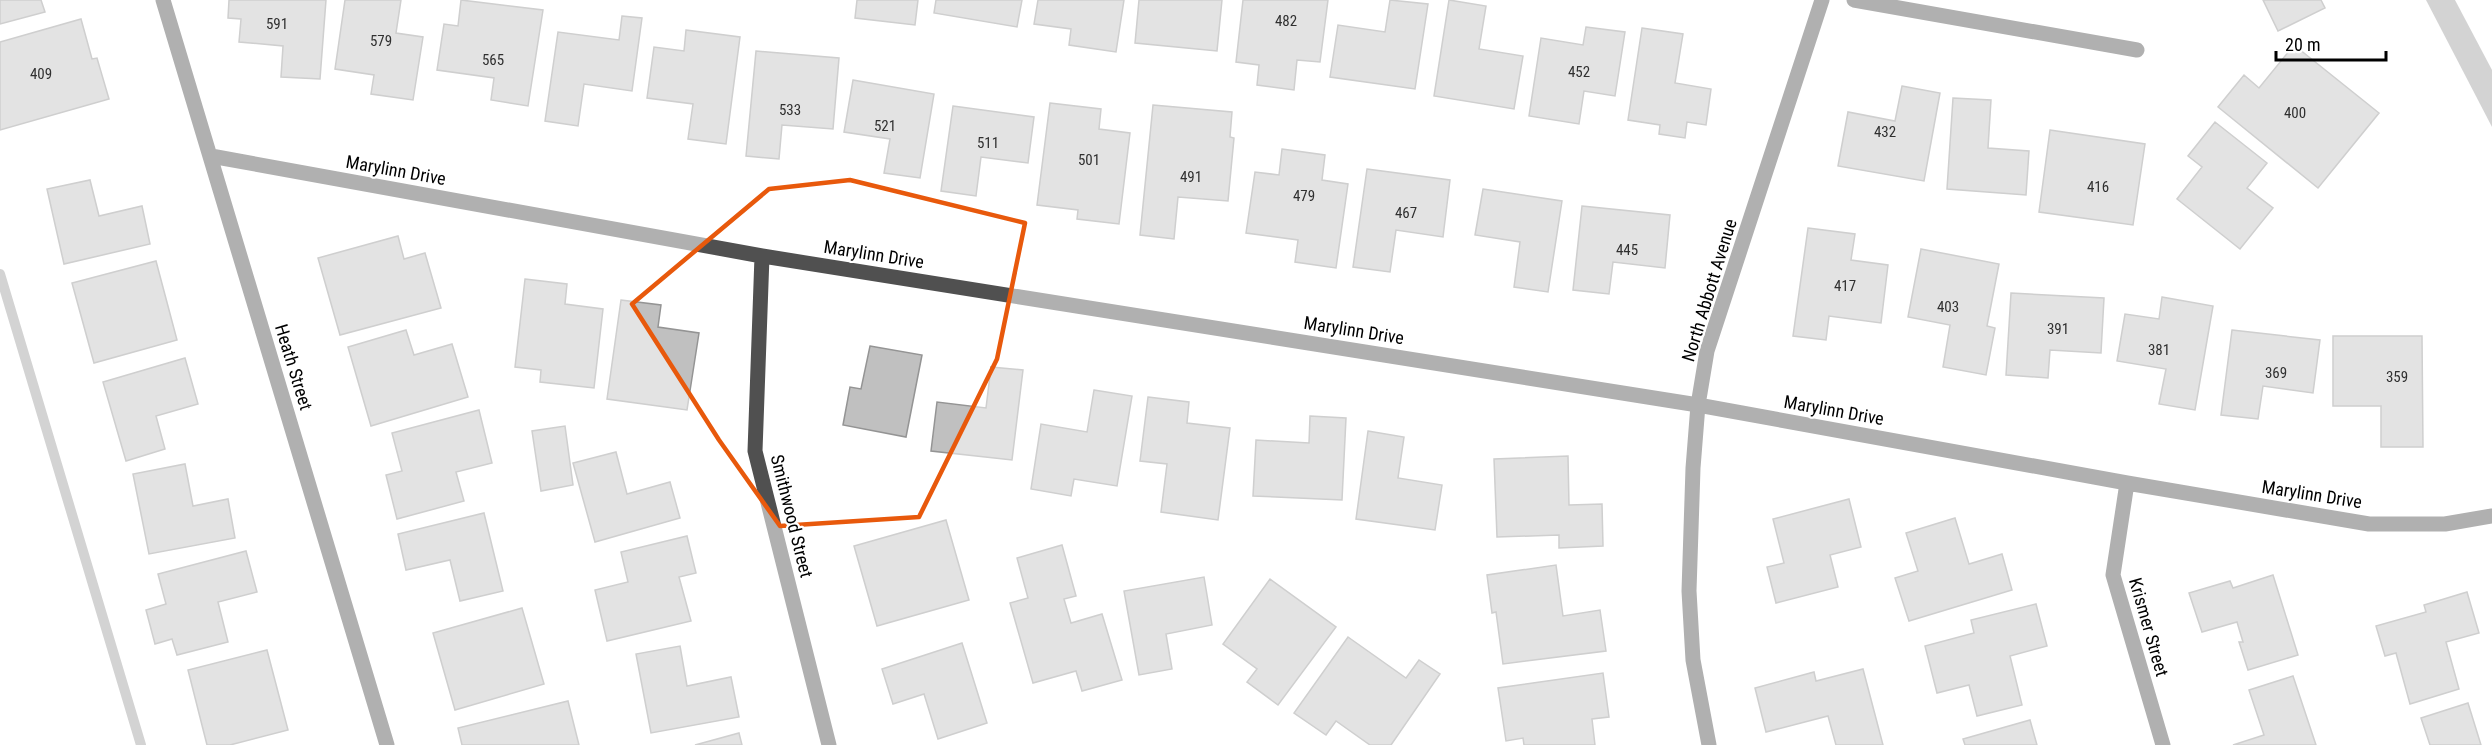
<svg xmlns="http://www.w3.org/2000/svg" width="2492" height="745" font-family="'Roboto Condensed',sans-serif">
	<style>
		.water { fill: #9e9e9e }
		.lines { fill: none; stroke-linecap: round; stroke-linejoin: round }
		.stream { stroke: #9e9e9e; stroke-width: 10 }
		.building { fill: #c0c0c0; stroke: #949494; stroke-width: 1.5 }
		.minor { stroke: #505050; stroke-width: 15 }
		.marked { fill: none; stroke: #e8590c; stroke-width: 4.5; stroke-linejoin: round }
		.labels { text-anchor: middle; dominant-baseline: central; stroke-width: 4.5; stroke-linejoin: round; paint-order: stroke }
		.number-label { font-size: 15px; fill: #303030 }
		.street-label { font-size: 18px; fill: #000; stroke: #fff }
	</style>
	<rect width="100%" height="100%" fill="#fff"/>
	<path class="water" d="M 2426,0 L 2455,0 L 2492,70 L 2492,127 Z"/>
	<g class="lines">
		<path class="stream" d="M 0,274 L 141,745"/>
	</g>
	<path class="building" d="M 0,0 L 41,0 L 45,12 L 0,24 Z
		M 229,0 L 326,0 L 320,79 L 281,77 L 283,46 L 239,42 L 241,19 L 228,18 Z
		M 345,0 L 401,0 L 396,33 L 423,37 L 413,100 L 371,94 L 374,75 L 335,69 Z
		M 461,0 L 543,10 L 528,106 L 491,100 L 494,78 L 437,70 L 444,24 L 458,26 Z
		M 857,0 L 918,0 L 915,25 L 855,18 Z
		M 936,0 L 1022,0 L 1017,27 L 934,13 Z
		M 1038,0 L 1124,0 L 1116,52 L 1069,45 L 1071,29 L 1034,24 Z
		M 1139,0 L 1222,0 L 1217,51 L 1135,43 Z
		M 1243,0 L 1328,0 L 1320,62 L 1297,60 L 1294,90 L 1257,85 L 1259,65 L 1236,62 Z
		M 1390,0 L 1428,4 L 1415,89 L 1330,77 L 1338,25 L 1385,32 Z
		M 1449,0 L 1486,6 L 1479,49 L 1523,56 L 1514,109 L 1434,96 Z
		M 2263,0 L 2321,0 L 2325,8 L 2278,31 Z
		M 622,16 L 642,18 L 632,91 L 584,84 L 578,126 L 545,121 L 558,32 L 619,40 Z
		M 81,19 L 92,59 L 97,58 L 109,99 L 0,130 L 0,42 Z
		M 1586,27 L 1625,32 L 1615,96 L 1584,91 L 1579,124 L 1529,116 L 1541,38 L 1583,45 Z
		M 1642,28 L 1683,34 L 1675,83 L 1711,89 L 1706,125 L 1687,122 L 1685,138 L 1659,134 L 1660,125 L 1628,120 Z
		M 686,30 L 740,37 L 726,144 L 688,139 L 693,104 L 647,98 L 654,47 L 684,51 Z
		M 2294,45 L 2379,113 L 2318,188 L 2218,107 L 2244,75 L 2259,88 Z
		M 756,51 L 839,58 L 833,129 L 782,125 L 779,159 L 746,156 Z
		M 853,80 L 934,94 L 920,178 L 884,173 L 890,139 L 844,132 Z
		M 1902,86 L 1940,93 L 1924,181 L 1838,166 L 1848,112 L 1895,121 Z
		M 1953,98 L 1991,100 L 1988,148 L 2029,151 L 2026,195 L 1947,189 Z
		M 1050,103 L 1101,109 L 1099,129 L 1130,133 L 1119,224 L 1077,219 L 1078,210 L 1037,205 Z
		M 1153,105 L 1232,112 L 1230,137 L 1234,138 L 1228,201 L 1178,197 L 1174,239 L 1140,235 Z
		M 953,106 L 1034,117 L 1028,163 L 981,157 L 976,196 L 941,191 Z
		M 2215,122 L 2267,163 L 2247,188 L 2273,208 L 2240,249 L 2177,199 L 2202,167 L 2188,156 Z
		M 2050,130 L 2145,144 L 2133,225 L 2039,212 Z
		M 1282,149 L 1325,155 L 1322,180 L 1348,184 L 1336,268 L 1295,262 L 1298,240 L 1246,233 L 1255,172 L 1279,175 Z
		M 1367,169 L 1450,180 L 1443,237 L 1396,230 L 1390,272 L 1353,267 Z
		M 90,180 L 99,216 L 142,206 L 150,244 L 64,264 L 47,189 Z
		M 1483,189 L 1562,201 L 1548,292 L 1514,287 L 1520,242 L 1475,235 Z
		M 1582,206 L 1670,215 L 1665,268 L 1613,262 L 1609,294 L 1573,290 Z
		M 1808,228 L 1855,234 L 1851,260 L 1888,265 L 1881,323 L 1829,316 L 1826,340 L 1793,336 Z
		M 398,236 L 404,259 L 425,253 L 441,308 L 340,335 L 318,258 Z
		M 1921,249 L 1999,264 L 1987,326 L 1995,328 L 1986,375 L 1943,367 L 1950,325 L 1908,317 Z
		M 156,261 L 177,340 L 94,363 L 72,283 Z
		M 525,279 L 567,284 L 565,304 L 603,309 L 594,388 L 540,382 L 541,370 L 515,367 Z
		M 2011,293 L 2104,298 L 2101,353 L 2050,350 L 2048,378 L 2006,375 Z
		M 2162,297 L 2213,306 L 2195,410 L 2159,404 L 2166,369 L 2117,361 L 2125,314 L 2159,319 Z
		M 621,300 L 661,305 L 658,327 L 699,333 L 687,410 L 607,399 Z
		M 406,330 L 414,355 L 452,344 L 468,397 L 371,426 L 348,347 Z
		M 2232,330 L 2320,340 L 2313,393 L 2263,386 L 2258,419 L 2221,415 Z
		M 2333,336 L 2422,336 L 2423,447 L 2381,447 L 2381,406 L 2333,406 Z
		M 870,346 L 922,355 L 906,437 L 843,425 L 850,387 L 861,389 Z
		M 185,358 L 198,404 L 156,416 L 165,449 L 126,461 L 103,382 Z
		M 991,367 L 1023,370 L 1012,460 L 931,451 L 937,402 L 986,408 Z
		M 1094,390 L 1132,396 L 1117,486 L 1074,479 L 1071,496 L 1031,489 L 1041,424 L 1087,432 Z
		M 1148,397 L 1189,402 L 1187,423 L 1230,428 L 1218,520 L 1161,512 L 1167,464 L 1140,461 Z
		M 479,410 L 492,463 L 456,472 L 464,501 L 397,519 L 386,475 L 402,471 L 392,433 Z
		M 1310,416 L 1346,418 L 1342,500 L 1253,496 L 1256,440 L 1309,443 Z
		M 565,426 L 573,485 L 541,491 L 532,431 Z
		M 1368,431 L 1404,437 L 1398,478 L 1442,485 L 1435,530 L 1356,519 Z
		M 616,452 L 627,494 L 670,482 L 680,518 L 595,542 L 573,463 Z
		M 1568,456 L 1569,505 L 1602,504 L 1603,546 L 1559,548 L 1559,535 L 1497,537 L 1494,459 Z
		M 185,464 L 193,506 L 228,499 L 235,538 L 149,554 L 133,474 Z
		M 1849,499 L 1861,547 L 1830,555 L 1838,587 L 1776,603 L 1767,567 L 1784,563 L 1773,519 Z
		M 484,513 L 503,591 L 460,601 L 450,560 L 406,570 L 398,534 Z
		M 1955,518 L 1969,564 L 2002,554 L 2012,590 L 1909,621 L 1895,578 L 1918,571 L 1906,533 Z
		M 946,520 L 969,600 L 877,626 L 854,546 Z
		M 687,536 L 696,573 L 679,577 L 691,621 L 607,641 L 595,590 L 628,582 L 621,552 Z
		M 1062,545 L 1076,596 L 1064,599 L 1071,623 L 1102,614 L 1122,680 L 1082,691 L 1076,671 L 1033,683 L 1010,603 L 1028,598 L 1017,558 Z
		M 246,551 L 257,592 L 218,602 L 228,642 L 177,655 L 172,639 L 155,644 L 146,610 L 166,604 L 158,574 Z
		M 1556,565 L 1563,616 L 1600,610 L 1606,651 L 1503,664 L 1496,612 L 1492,613 L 1487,575 Z
		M 2273,575 L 2298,655 L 2248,670 L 2239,642 L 2243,642 L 2237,622 L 2202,632 L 2189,593 L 2230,581 L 2233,588 Z
		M 1204,577 L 1212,625 L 1166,634 L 1172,669 L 1139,675 L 1124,591 Z
		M 1270,579 L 1336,627 L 1278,705 L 1247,682 L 1257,669 L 1223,644 Z
		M 2467,592 L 2479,633 L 2446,642 L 2459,689 L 2410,704 L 2396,653 L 2385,656 L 2376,626 L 2426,612 L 2424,605 Z
		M 2036,604 L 2047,646 L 2010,656 L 2022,705 L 1977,716 L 1969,685 L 1937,693 L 1925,646 L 1974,633 L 1971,620 Z
		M 522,608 L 544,684 L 455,710 L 433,633 Z
		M 1348,637 L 1406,678 L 1419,660 L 1440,674 L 1391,745 L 1370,745 L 1336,721 L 1326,735 L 1294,713 Z
		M 962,643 L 987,723 L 938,739 L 924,694 L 893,704 L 882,669 Z
		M 680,646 L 687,686 L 731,677 L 739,717 L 651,733 L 636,654 Z
		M 267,650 L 288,730 L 230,745 L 207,745 L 188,670 Z
		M 1863,669 L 1883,745 L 1836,745 L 1828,716 L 1766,732 L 1755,688 L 1814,672 L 1816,681 Z
		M 1603,673 L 1609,717 L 1592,719 L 1595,745 L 1524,745 L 1523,738 L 1506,741 L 1498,688 Z
		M 2293,676 L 2316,745 L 2233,745 L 2264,735 L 2249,690 Z
		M 568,701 L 579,745 L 462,745 L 458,728 Z
		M 2468,703 L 2481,745 L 2430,745 L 2421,718 Z
		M 2030,720 L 2037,745 L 1965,745 L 1963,739 Z
		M 739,733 L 742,745 L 695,745 Z"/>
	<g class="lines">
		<path class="minor" d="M 163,0 L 387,745
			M 1854,0 L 2137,50
			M 211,156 L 762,256 L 1698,405 L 2127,483 L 2369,524 L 2445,524 L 2492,516
			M 762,256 L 755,451 L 829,745
			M 2127,483 L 2113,575 L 2163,745
			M 1709,745 L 1693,660 L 1689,591 L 1693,468 L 1698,405 L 1707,351 L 1822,0"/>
	</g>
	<path d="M0 0H2492V745H0ZM 850,180 L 1025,223 L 997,359 L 919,517 L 780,526 L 719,440 L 632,304 L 769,189 Z" fill="#fff" fill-opacity=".55" fill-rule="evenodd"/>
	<path class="marked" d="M 850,180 L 1025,223 L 997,359 L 919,517 L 780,526 L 719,440 L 632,304 L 769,189 Z"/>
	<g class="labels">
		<g class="number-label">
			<text x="1286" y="21">482</text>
			<text x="277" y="24">591</text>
			<text x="381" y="41">579</text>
			<text x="493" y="60">565</text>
			<text x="1579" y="72">452</text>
			<text x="41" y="74">409</text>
			<text x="790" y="110">533</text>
			<text x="2295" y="113">400</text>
			<text x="885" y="126">521</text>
			<text x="1885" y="132">432</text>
			<text x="988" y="143">511</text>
			<text x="1089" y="160">501</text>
			<text x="1191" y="177">491</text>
			<text x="2098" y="187">416</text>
			<text x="1304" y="196">479</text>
			<text x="1406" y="213">467</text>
			<text x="1627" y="250">445</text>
			<text x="1845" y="286">417</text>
			<text x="1948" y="307">403</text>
			<text x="2058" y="329">391</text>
			<text x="2159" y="350">381</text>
			<text x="2276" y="373">369</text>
			<text x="2397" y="377">359</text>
		</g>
		<g class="street-label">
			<text transform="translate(396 170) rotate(10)">Marylinn Drive</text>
			<text transform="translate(874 254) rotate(9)">Marylinn Drive</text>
			<text transform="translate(1709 290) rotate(-73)">North Abbott Avenue</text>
			<text transform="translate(1354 330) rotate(9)">Marylinn Drive</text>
			<text transform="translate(294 367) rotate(73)">Heath Street</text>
			<text transform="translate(1834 410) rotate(10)">Marylinn Drive</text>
			<text transform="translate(2312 494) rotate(9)">Marylinn Drive</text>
			<text transform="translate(792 516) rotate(76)">Smithwood Street</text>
			<text transform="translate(2149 627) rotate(74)">Krismer Street</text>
		</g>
	</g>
	<path d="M2276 51v9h110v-9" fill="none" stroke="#000000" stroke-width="3"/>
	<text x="2285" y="51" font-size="18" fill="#000000" stroke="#ffffff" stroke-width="4.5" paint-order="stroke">20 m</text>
</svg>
